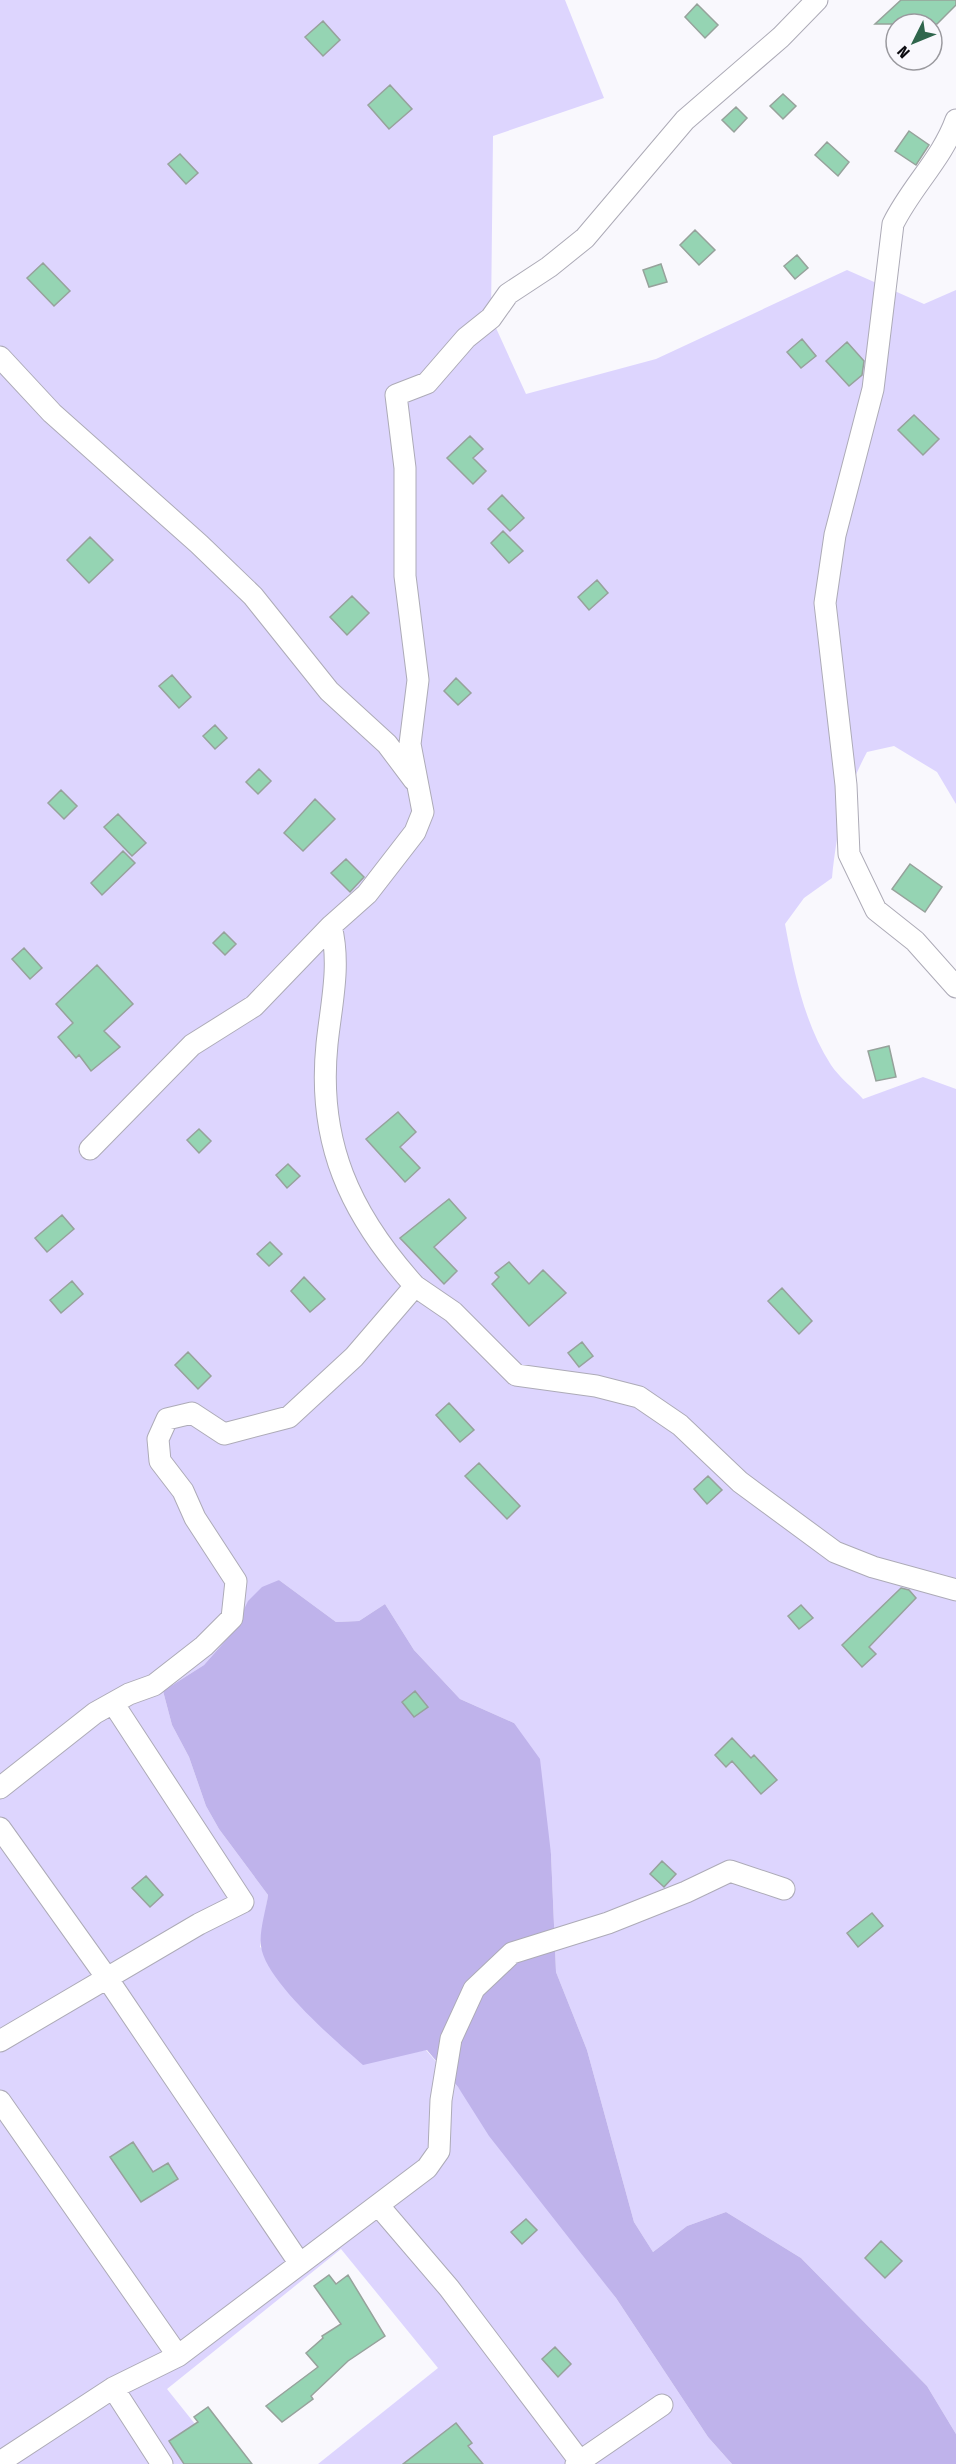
<svg xmlns="http://www.w3.org/2000/svg" width="956" height="2464" font-family="'Fira Sans Condensed',sans-serif">
	<style>
		.green { fill: #ddd5fe }
		.water { fill: #bfb3eb }
		.building { fill: #95d4b3; stroke: #96a29b; stroke-width: 1.5 }
		.lines { fill: none; stroke-linecap: round; stroke-linejoin: round }
		.minor-casing { stroke: #adabb7; stroke-width: 23 }
		.minor { stroke: #fff; stroke-width: 21 }
	</style>
	<rect width="100%" height="100%" fill="#f9f8fd"/>
	<path class="green" d="M 0,0 L 565,0 L 604,98 L 493,136 L 491,317 L 526,394 L 656,359 L 847,270 L 924,304 L 956,290 L 956,804 L 937,772 L 894,746 L 867,752 C 844,795 837,830 832,878 L 804,898 L 785,924 C 794,972 804,1023 831,1065 C 839,1077 853,1088 863,1099 L 923,1077 L 956,1089 L 956,2434 L 927,2386 L 801,2258 L 726,2212 L 687,2226 L 653,2252 L 634,2222 L 587,2050 L 556,1972 L 551,1854 L 514,1723 L 460,1699 L 414,1650 L 385,1604 L 359,1621 L 336,1622 L 279,1580 L 204,1665 L 163,1691 L 172,1725 L 189,1757 L 206,1806 L 219,1829 L 268,1895 L 260,1947 L 396,2056 L 426,2050 L 458,2087 L 616,2298 L 708,2437 L 732,2464 L 318,2464 L 438,2368 L 341,2249 L 167,2389 L 227,2464 L 0,2464 Z"/>
	<path class="water" d="M 279,1580 L 336,1622 L 359,1621 L 385,1604 L 414,1650 L 460,1699 L 514,1723 L 540,1759 L 551,1854 L 556,1972 L 587,2050 L 634,2222 L 653,2252 L 687,2226 L 726,2212 L 801,2258 L 927,2386 L 956,2434 L 956,2464 L 732,2464 L 708,2437 L 616,2298 L 489,2136 L 458,2087 L 427,2050 L 363,2065 C 337,2042 265,1981 261,1946 C 259,1931 266,1910 268,1895 L 219,1829 L 206,1806 L 189,1757 L 172,1725 L 163,1691 L 204,1665 L 233,1632 L 248,1601 L 262,1587 Z"/>
	<path class="building" d="M 901,0 L 956,0 L 956,5 L 937,24 L 875,24 Z
		M 697,4 L 718,25 L 705,38 L 685,17 Z
		M 323,21 L 340,40 L 323,56 L 305,37 Z
		M 390,85 L 412,109 L 389,129 L 368,105 Z
		M 783,94 L 796,106 L 783,119 L 770,106 Z
		M 736,107 L 747,118 L 734,132 L 722,120 Z
		M 909,131 L 929,145 L 916,165 L 895,151 Z
		M 827,142 L 849,162 L 838,176 L 815,155 Z
		M 180,154 L 198,173 L 186,184 L 168,164 Z
		M 695,230 L 715,250 L 699,265 L 680,245 Z
		M 797,255 L 808,268 L 795,279 L 784,266 Z
		M 43,263 L 70,291 L 54,306 L 27,278 Z
		M 661,264 L 667,282 L 649,287 L 643,270 Z
		M 802,339 L 816,356 L 801,368 L 787,352 Z
		M 847,342 L 864,361 L 862,375 L 849,386 L 826,361 Z
		M 914,415 L 939,439 L 923,455 L 898,430 Z
		M 470,436 L 483,449 L 473,458 L 486,471 L 473,484 L 447,458 Z
		M 502,495 L 524,518 L 510,531 L 488,509 Z
		M 503,531 L 523,551 L 509,563 L 491,543 Z
		M 90,537 L 113,560 L 89,583 L 67,560 Z
		M 597,580 L 608,593 L 589,610 L 578,597 Z
		M 352,596 L 369,613 L 347,635 L 330,617 Z
		M 172,675 L 191,697 L 179,708 L 159,686 Z
		M 456,678 L 471,693 L 458,705 L 444,691 Z
		M 215,725 L 227,738 L 215,749 L 203,736 Z
		M 259,769 L 271,781 L 258,794 L 246,782 Z
		M 61,790 L 77,806 L 64,819 L 48,803 Z
		M 315,799 L 335,819 L 303,851 L 284,833 Z
		M 118,814 L 146,843 L 132,856 L 104,827 Z
		M 123,851 L 135,863 L 102,895 L 91,883 Z
		M 346,859 L 364,877 L 350,892 L 331,873 Z
		M 910,864 L 942,887 L 925,912 L 892,889 Z
		M 224,932 L 236,944 L 225,955 L 213,943 Z
		M 24,948 L 42,968 L 30,979 L 12,959 Z
		M 97,965 L 133,1004 L 104,1031 L 120,1047 L 91,1071 L 79,1055 L 76,1058 L 58,1037 L 73,1023 L 56,1004 Z
		M 889,1046 L 896,1077 L 876,1081 L 868,1051 Z
		M 398,1112 L 416,1132 L 400,1147 L 420,1168 L 405,1182 L 366,1139 Z
		M 199,1129 L 211,1141 L 199,1153 L 187,1140 Z
		M 288,1164 L 300,1176 L 287,1188 L 276,1175 Z
		M 449,1199 L 466,1218 L 434,1247 L 457,1271 L 444,1284 L 400,1238 Z
		M 62,1215 L 74,1229 L 47,1252 L 35,1238 Z
		M 270,1242 L 282,1254 L 269,1266 L 257,1254 Z
		M 509,1262 L 529,1284 L 543,1270 L 566,1293 L 529,1326 L 492,1284 L 499,1277 L 495,1273 Z
		M 304,1277 L 325,1299 L 310,1312 L 291,1291 Z
		M 72,1281 L 83,1294 L 61,1313 L 50,1300 Z
		M 782,1288 L 812,1321 L 799,1334 L 768,1301 Z
		M 582,1342 L 593,1356 L 579,1367 L 568,1353 Z
		M 188,1352 L 211,1376 L 198,1389 L 175,1365 Z
		M 449,1403 L 474,1430 L 460,1442 L 436,1415 Z
		M 479,1463 L 520,1506 L 507,1519 L 465,1476 Z
		M 708,1476 L 722,1490 L 707,1504 L 694,1489 Z
		M 901,1588 L 909,1590 L 916,1598 L 869,1647 L 876,1654 L 862,1667 L 842,1645 Z
		M 801,1605 L 813,1618 L 799,1629 L 788,1616 Z
		M 415,1691 L 428,1707 L 414,1717 L 402,1702 Z
		M 732,1738 L 751,1758 L 754,1755 L 777,1780 L 761,1794 L 732,1761 L 726,1767 L 715,1755 Z
		M 662,1861 L 676,1874 L 664,1887 L 650,1874 Z
		M 146,1876 L 163,1895 L 150,1907 L 132,1888 Z
		M 872,1913 L 883,1926 L 858,1947 L 847,1933 Z
		M 133,2142 L 153,2172 L 168,2163 L 178,2179 L 141,2202 L 110,2157 Z
		M 526,2219 L 537,2230 L 522,2244 L 511,2232 Z
		M 881,2241 L 902,2261 L 885,2278 L 865,2258 Z
		M 329,2275 L 336,2284 L 348,2275 L 385,2336 L 348,2361 L 311,2396 L 313,2399 L 282,2422 L 266,2406 L 318,2367 L 306,2353 L 323,2338 L 322,2336 L 341,2324 L 314,2286 Z
		M 555,2347 L 571,2364 L 558,2377 L 542,2359 Z
		M 208,2407 L 252,2464 L 184,2464 L 169,2441 L 198,2422 L 194,2417 Z
		M 456,2423 L 472,2443 L 468,2446 L 483,2464 L 403,2464 Z"/>
	<g class="lines">
		<defs>
			<path id="minor" d="M 956,120 C 942,159 911,187 893,224 L 873,389 L 835,535 L 825,603 L 846,785 L 849,854 L 876,910 L 915,941 L 956,987
				M 0,357 L 52,413 L 199,544 L 253,596 L 329,691 L 387,744 L 414,780
				M 331,926 C 341,965 331,1005 327,1044 C 317,1142 350,1214 415,1286
				M 90,1149 L 192,1045 L 254,1006 L 331,926 L 367,894 L 415,832 L 423,812 L 410,744 L 418,680 L 405,576 L 405,468 L 396,395 L 427,383 L 466,338 L 491,318 L 508,294 L 549,267 L 585,238 L 685,120 L 781,37 L 817,0
				M 0,1788 L 95,1713 L 129,1694 L 154,1685 L 204,1646 L 232,1618 L 236,1581 L 195,1518 L 183,1491 L 160,1461 L 158,1439 L 167,1419 L 192,1413 L 224,1434 L 289,1417 L 354,1357 L 415,1286 L 453,1312 L 516,1375 L 596,1386 L 639,1397 L 680,1425 L 740,1482 L 835,1552 L 873,1567 L 956,1590
				M 0,1828 L 107,1978 L 300,2264
				M 0,2041 L 199,1924 L 243,1902 L 113,1703
				M 0,2101 L 178,2356
				M 378,2205 L 449,2288 L 582,2464
				M 113,2388 L 162,2464
				M 0,2462 L 113,2388 L 178,2356 L 427,2168 L 439,2151 L 441,2100 L 451,2039 L 474,1989 L 512,1953 L 608,1923 L 686,1892 L 730,1871 L 784,1889
				M 576,2464 L 662,2405"/>
		</defs>
		<use href="#minor" class="minor-casing"/>
		<use href="#minor" class="minor"/>
	</g>
	<g transform="translate(914 42) rotate(227)"><circle r="28" fill="#f9f8fd" stroke="#9a999e" stroke-width="1.5"/>
	<path d="M0-4.5L10 22L0 15L-10 22Z" fill="#2f654c"/>
	<text y="-9" font-size="16" font-weight="bold" text-anchor="middle" fill="#0c0b10">N</text>
	</g>
</svg>
